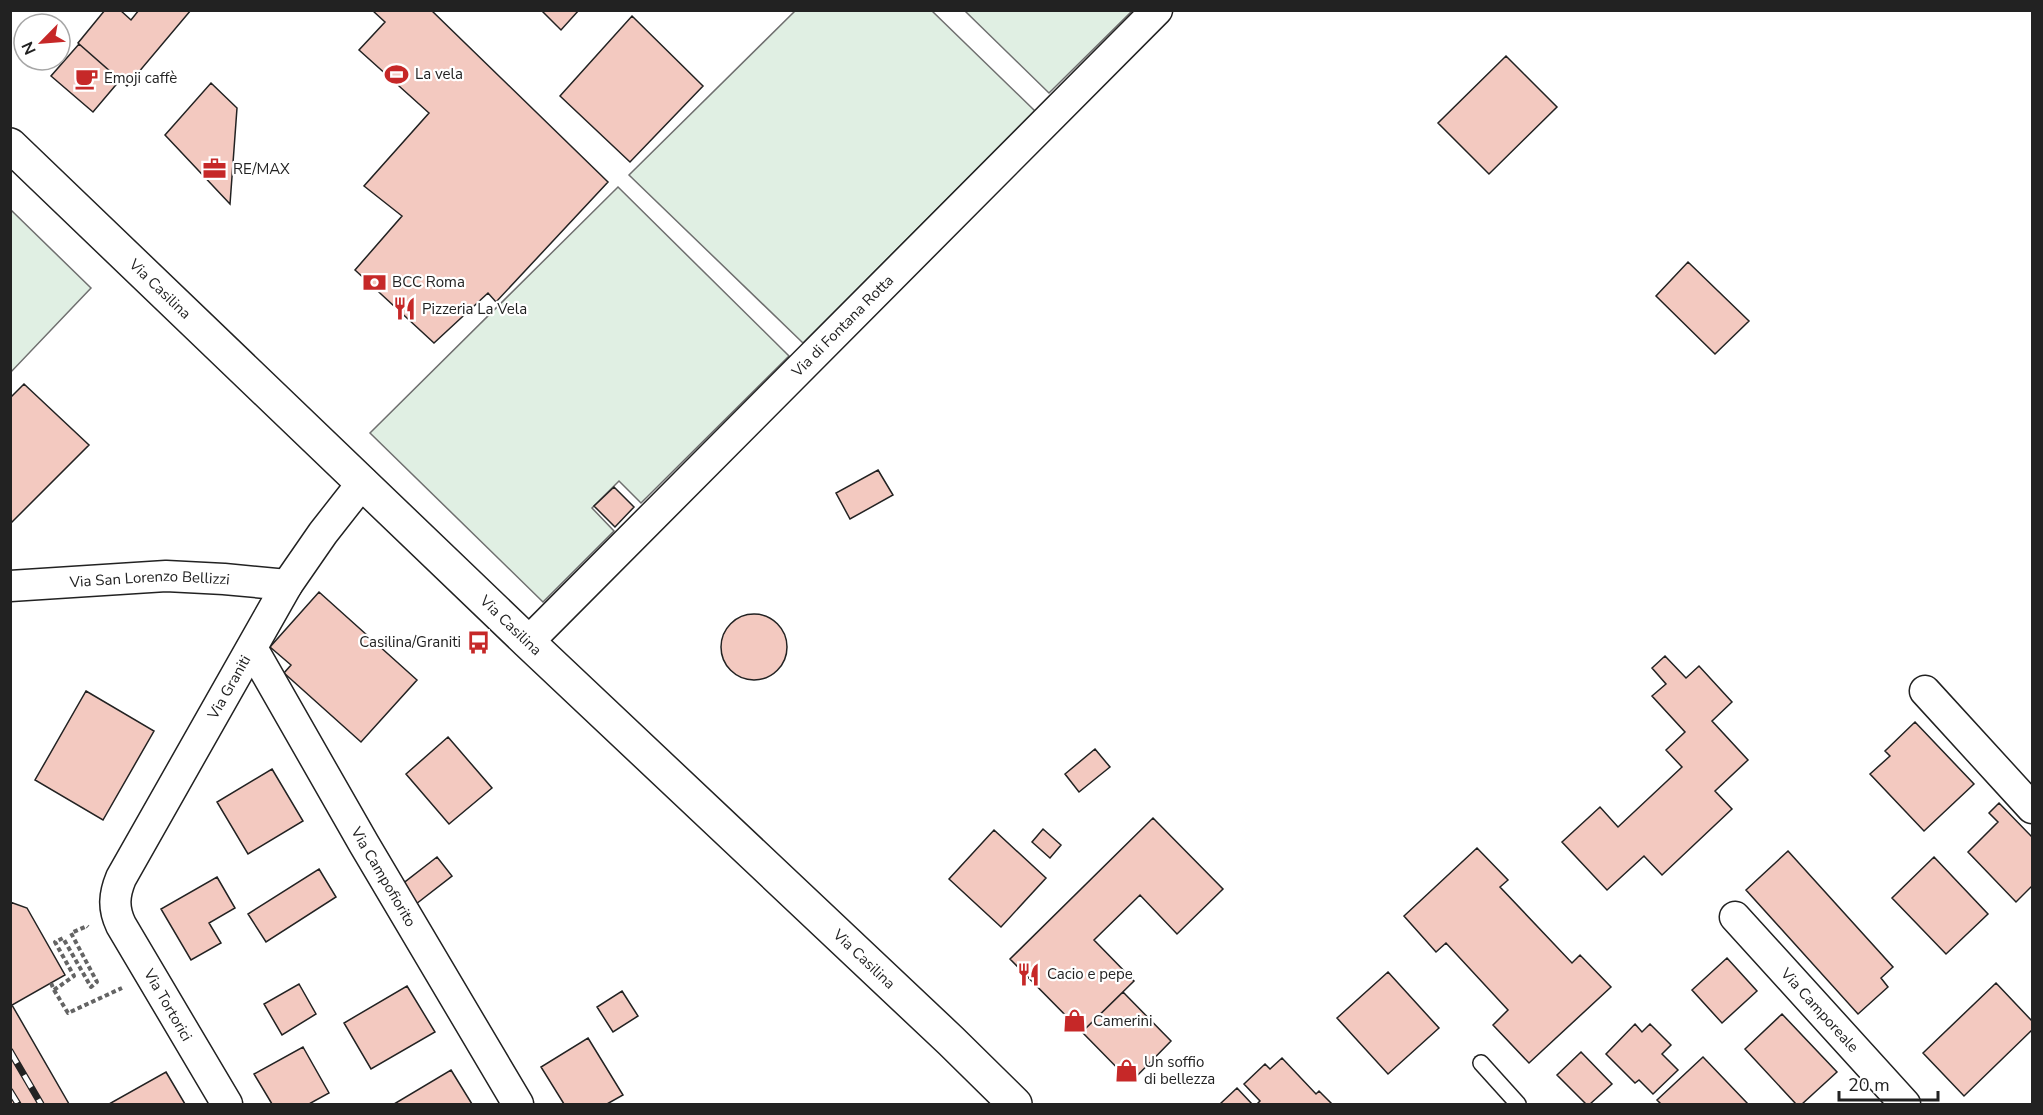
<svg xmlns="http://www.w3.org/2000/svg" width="2043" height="1115" font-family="'Nunito Sans',sans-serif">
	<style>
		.green { fill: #e0efe3; stroke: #6f6f6f; stroke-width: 1.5 }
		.building { fill: #f3c9c0; stroke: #222; stroke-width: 1.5 }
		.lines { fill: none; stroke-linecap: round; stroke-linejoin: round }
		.lane-casing { stroke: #222; stroke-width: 18 }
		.street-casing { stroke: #222; stroke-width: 33 }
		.primary-casing { stroke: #222; stroke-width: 36 }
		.path { stroke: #646464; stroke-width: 4; stroke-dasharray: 4.5 3; stroke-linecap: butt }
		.lane { stroke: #fff; stroke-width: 15 }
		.street { stroke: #fff; stroke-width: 30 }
		.primary { stroke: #fff; stroke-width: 33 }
		.rail-casing { stroke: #222; stroke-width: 7 }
		.rail { stroke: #fff; stroke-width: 4.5; stroke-dasharray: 14; stroke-linecap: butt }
		.labels { text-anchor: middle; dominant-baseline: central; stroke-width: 4.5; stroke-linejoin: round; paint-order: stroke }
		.poi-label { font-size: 15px; fill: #222; stroke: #fff; text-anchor: start }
		.street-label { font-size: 15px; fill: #222; stroke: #fff }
	</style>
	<rect width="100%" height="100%" fill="#fff"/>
	<path class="green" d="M 795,11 L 932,11 L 1035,111 L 803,343 L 629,175 Z
		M 965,11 L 1132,11 L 1049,93 Z
		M 618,187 L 789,356 L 641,503 L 619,481 L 592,508 L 614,531 L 543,602 L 370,433 Z
		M 12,211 L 91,288 L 11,372 L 10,212 Z"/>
	<path class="building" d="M 105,10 L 120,10 L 131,20 L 139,10 L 191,10 L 127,86 L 78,43 Z
		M 372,10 L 431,10 L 608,182 L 496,302 L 488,293 L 434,343 L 355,270 L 402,216 L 364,186 L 429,113 L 359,50 L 385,22 Z
		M 541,10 L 579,10 L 561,30 Z
		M 632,16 L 703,86 L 630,162 L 560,96 Z
		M 79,44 L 120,80 L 93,112 L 51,76 Z
		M 1506,56 L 1557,107 L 1489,174 L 1438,123 Z
		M 211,83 L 237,108 L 230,204 L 165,135 Z
		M 1688,262 L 1749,321 L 1715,354 L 1656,296 Z
		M 24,384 L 89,445 L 10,524 L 10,398 Z
		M 878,470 L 893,495 L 850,519 L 836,493 Z
		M 614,487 L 634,507 L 615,527 L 594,506 Z
		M 319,592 L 417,680 L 361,742 L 284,673 L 291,665 L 270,647 Z
		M721 647a33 33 0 1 1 66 0a33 33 0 1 1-66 0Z
		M 1665,656 L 1686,678 L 1699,666 L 1732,702 L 1712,721 L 1748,760 L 1715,791 L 1732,809 L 1662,875 L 1644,856 L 1607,890 L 1562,842 L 1600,807 L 1618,827 L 1682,767 L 1666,750 L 1685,732 L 1652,696 L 1666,684 L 1652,668 Z
		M 86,691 L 154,731 L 103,820 L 35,780 Z
		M 1915,722 L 1974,784 L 1924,831 L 1870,774 L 1890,756 L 1885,751 Z
		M 448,737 L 492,788 L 449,824 L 406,774 Z
		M 1095,749 L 1110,767 L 1079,792 L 1065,774 Z
		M 272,769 L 303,821 L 248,854 L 217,802 Z
		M 1999,803 L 2032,837 L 2032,886 L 2016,902 L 1968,852 L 1998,822 L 1989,813 Z
		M 1153,818 L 1223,889 L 1177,934 L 1140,895 L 1094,940 L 1134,981 L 1082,1032 L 1010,959 Z
		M 1043,829 L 1061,845 L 1050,858 L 1032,842 Z
		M 994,830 L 1046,878 L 1001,927 L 949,879 Z
		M 1477,848 L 1508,880 L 1500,887 L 1572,963 L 1580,955 L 1611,987 L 1529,1063 L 1493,1025 L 1508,1010 L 1446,943 L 1436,952 L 1404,916 Z
		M 1788,851 L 1893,967 L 1881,978 L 1888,987 L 1858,1014 L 1746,890 Z
		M 437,857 L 452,876 L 416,904 L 401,885 Z
		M 1934,857 L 1988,914 L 1946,954 L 1892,898 Z
		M 319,869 L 336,897 L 266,942 L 248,914 Z
		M 217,877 L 235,908 L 209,923 L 221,943 L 191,960 L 161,909 Z
		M 10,902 L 27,908 L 65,975 L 12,1005 L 69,1104 L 10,1104 Z
		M 1727,958 L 1757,991 L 1722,1023 L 1692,990 Z
		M 1388,972 L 1439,1028 L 1388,1074 L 1337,1018 Z
		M 1996,983 L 2032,1021 L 2032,1030 L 1964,1096 L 1923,1053 Z
		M 299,984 L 316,1014 L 282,1035 L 264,1004 Z
		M 407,986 L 435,1032 L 371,1069 L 344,1023 Z
		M 622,991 L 638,1016 L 613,1032 L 597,1007 Z
		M 1123,992 L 1171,1041 L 1131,1082 L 1082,1032 Z
		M 1782,1014 L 1837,1072 L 1802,1104 L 1796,1104 L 1745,1049 Z
		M 1635,1024 L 1642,1032 L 1650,1024 L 1671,1045 L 1662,1054 L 1678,1070 L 1653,1094 L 1639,1080 L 1635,1083 L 1606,1054 Z
		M 588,1038 L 623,1095 L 607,1104 L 564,1104 L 541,1067 Z
		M 303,1047 L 329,1093 L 309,1104 L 272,1104 L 254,1074 Z
		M 1581,1052 L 1612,1084 L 1590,1104 L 1586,1104 L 1557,1075 Z
		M 1703,1057 L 1748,1104 L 1661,1104 L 1657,1100 Z
		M 1282,1058 L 1316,1094 L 1319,1091 L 1332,1104 L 1257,1104 L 1260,1101 L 1244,1084 L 1265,1064 L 1270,1069 Z
		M 451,1070 L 472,1104 L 394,1104 Z
		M 166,1072 L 185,1104 L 109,1104 Z
		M 1237,1088 L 1252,1104 L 1220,1104 Z"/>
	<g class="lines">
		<defs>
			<path id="lane" d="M 1481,1063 L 1518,1104"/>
			<g id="street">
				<path id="s1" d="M 10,586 L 166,576 L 224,579 L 287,585"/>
				<path id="s2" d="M 528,642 L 1157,10"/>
				<path id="s3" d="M 252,648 L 364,844 L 518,1104"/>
				<path d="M 1925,691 L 2032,808"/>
				<path id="s4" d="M 1735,917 L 1905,1104"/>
				<path id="s5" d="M 227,1104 L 121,925 C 113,908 114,895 121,878 L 287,585 L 323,533 L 363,482"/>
			</g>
			<g id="primary">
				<path id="s6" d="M 10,145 L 528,642 L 951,1041 L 1015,1104"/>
			</g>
		</defs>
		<use href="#lane" class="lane-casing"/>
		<use href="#street" class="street-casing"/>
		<use href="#primary" class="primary-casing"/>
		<path class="path" d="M 51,983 L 54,990 L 74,976 L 55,942 L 63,938 L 91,987 L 97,982 L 71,933 L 87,926 L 88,927
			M 54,990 L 68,1013 L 122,988"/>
		<use href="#lane" class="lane"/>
		<use href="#street" class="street"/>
		<use href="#primary" class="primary"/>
		<defs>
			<path id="rail" d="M 10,1051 L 41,1104
				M 10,1091 L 18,1104"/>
		</defs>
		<use href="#rail" class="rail-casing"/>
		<use href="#rail" class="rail"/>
	</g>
	<defs>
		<symbol id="stadium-bare" viewBox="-9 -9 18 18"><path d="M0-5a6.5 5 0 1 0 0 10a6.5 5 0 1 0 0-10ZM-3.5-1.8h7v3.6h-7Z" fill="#c62828" stroke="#fff" stroke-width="2.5" paint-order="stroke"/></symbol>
		<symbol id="cafe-bare" viewBox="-9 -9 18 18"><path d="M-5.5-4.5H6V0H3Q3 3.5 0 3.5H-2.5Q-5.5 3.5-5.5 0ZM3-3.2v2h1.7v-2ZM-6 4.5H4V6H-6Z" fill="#c62828" stroke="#fff" stroke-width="2.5" paint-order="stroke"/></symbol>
		<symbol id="office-bare" viewBox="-9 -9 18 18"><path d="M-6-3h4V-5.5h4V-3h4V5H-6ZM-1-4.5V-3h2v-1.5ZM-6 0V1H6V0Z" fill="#c62828" stroke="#fff" stroke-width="2.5" paint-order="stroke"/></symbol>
		<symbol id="bank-bare" viewBox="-9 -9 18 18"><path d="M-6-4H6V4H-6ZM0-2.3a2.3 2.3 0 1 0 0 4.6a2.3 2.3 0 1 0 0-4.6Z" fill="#c62828" stroke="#fff" stroke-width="2.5" paint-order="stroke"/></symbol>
		<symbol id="restaurant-bare" viewBox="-9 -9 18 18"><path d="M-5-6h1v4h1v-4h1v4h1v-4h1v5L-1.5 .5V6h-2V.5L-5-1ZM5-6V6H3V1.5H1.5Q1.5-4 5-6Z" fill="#c62828" stroke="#fff" stroke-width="2.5" paint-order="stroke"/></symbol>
		<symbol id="bus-bare" viewBox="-9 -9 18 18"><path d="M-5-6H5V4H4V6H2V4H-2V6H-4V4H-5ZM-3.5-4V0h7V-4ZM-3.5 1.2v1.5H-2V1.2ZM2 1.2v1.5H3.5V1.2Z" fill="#c62828" stroke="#fff" stroke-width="2.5" paint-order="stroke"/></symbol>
		<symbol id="shop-bare" viewBox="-9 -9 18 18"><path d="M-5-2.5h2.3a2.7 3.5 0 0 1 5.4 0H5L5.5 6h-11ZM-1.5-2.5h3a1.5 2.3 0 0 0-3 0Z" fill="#c62828" stroke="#fff" stroke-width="2.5" paint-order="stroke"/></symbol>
	</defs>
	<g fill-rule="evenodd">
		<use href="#stadium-bare" x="380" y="58" width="33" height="33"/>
		<use href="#cafe-bare" x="70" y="62" width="33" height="33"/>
		<use href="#office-bare" x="198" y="152" width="33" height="33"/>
		<use href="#bank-bare" x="358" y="266" width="33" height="33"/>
		<use href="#restaurant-bare" x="388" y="292" width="33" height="33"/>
		<use href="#bus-bare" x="462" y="626" width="33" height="33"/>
		<use href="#restaurant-bare" x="1012" y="958" width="33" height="33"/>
		<use href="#shop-bare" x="1058" y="1004" width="33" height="33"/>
		<use href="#shop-bare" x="1110" y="1054" width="33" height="33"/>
	</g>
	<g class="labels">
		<g class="poi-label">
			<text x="415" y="74">La vela</text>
			<text x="104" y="78">Emoji caffè</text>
			<text x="233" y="169">RE/MAX</text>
			<text x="392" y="282">BCC Roma</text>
			<text x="422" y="309">Pizzeria La Vela</text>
			<text x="461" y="642" text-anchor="end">Casilina/Graniti</text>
			<text x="1047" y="974">Cacio e pepe</text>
			<text x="1093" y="1021">Camerini</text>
			<text x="1144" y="1062">Un soffio<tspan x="1144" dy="17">di bellezza</tspan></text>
		</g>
		<g class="street-label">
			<text stroke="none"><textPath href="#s6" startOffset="208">Via Casilina</textPath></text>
			<text stroke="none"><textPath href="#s2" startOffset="446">Via di Fontana Rotta</textPath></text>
			<text stroke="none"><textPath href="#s1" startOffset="140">Via San Lorenzo Bellizzi</textPath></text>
			<text stroke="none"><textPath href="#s6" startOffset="694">Via Casilina</textPath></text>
			<text stroke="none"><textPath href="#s5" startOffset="476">Via Graniti</textPath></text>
			<text stroke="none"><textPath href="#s3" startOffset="264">Via Campofiorito</textPath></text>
			<text stroke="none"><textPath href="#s6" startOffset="1180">Via Casilina</textPath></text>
			<text transform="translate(168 1005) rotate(60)">Via Tortorici</text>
			<text stroke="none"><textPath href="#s4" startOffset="126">Via Camporeale</textPath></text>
		</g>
	</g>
	<rect width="2043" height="1115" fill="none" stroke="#222222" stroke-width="24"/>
	<g transform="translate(42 42) rotate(245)"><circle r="28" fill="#ffffff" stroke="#a7a7a7" stroke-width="1.5"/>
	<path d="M0-4.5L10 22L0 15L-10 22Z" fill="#c62828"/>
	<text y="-9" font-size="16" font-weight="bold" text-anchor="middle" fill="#222222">N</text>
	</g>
	<path d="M1839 1091v9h99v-9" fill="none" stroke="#222222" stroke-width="3"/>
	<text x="1848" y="1091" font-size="18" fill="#222222" stroke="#ffffff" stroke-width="4.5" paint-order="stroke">20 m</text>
</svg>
